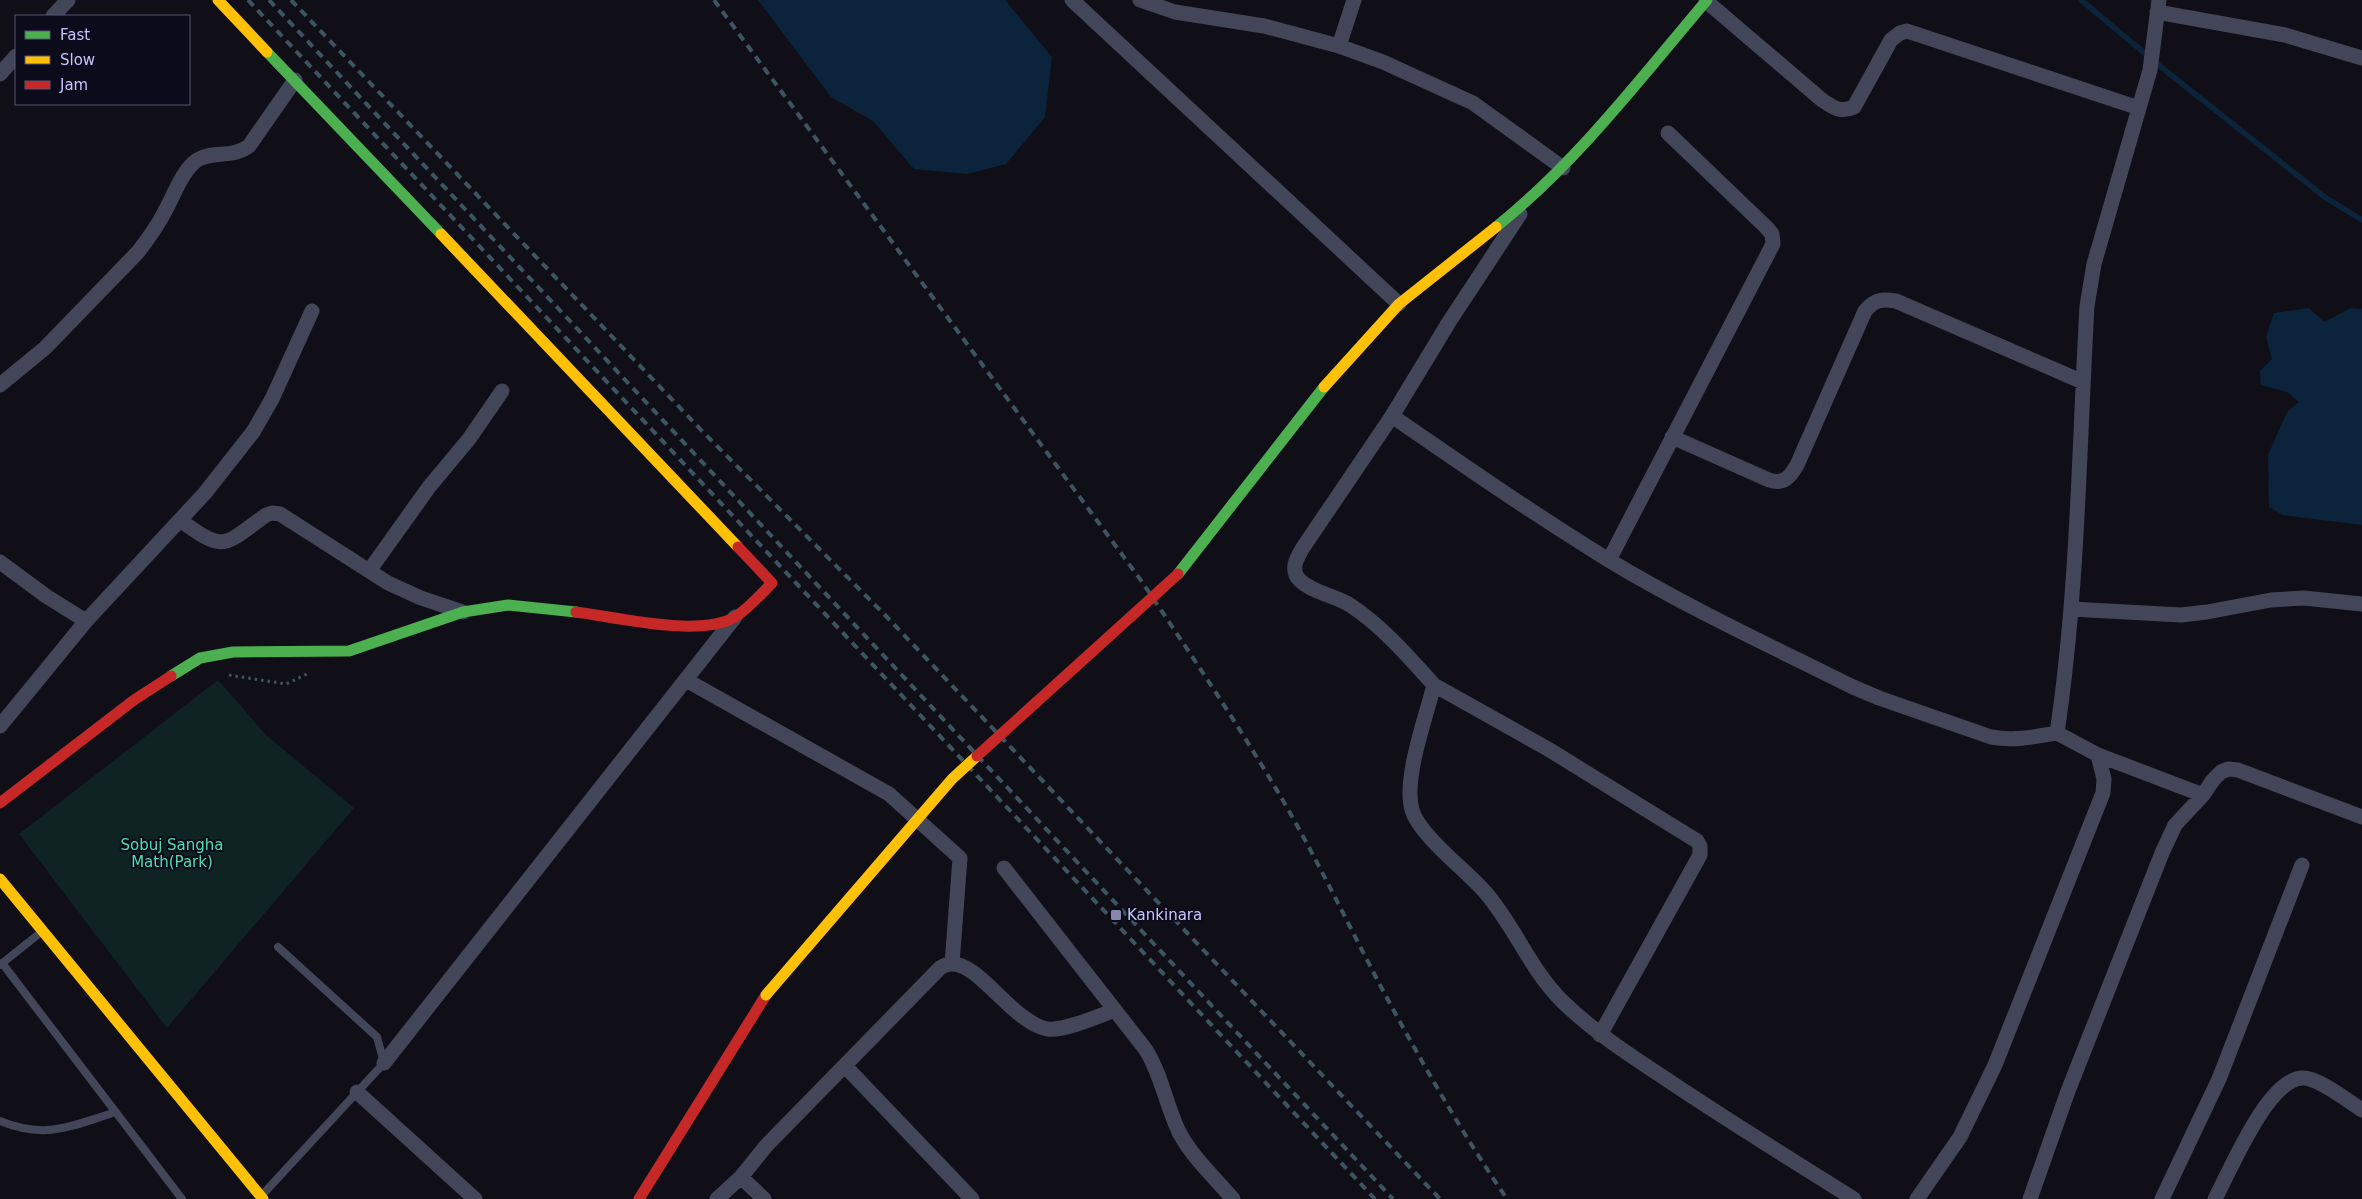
<svg xmlns="http://www.w3.org/2000/svg" width="2362" height="1199" font-family="'DejaVu Sans',sans-serif">
	<style>
		.green { fill: #0e2322 }
		.water { fill: #0b243c }
		.lines { fill: none; stroke-linecap: round; stroke-linejoin: round }
		.stream { stroke: #0b243c; stroke-width: 5.5 }
		.path { stroke: #44545f; stroke-width: 3; stroke-dasharray: 2.5 4; stroke-linecap: butt }
		.lane { stroke: #434559; stroke-width: 8 }
		.street { stroke: #434559; stroke-width: 15 }
		.fast { stroke: #4caf50; stroke-width: 11 }
		.slow { stroke: #ffc107; stroke-width: 11 }
		.jam { stroke: #c62828; stroke-width: 11 }
		.rail { stroke: #3c5561; stroke-width: 4; stroke-dasharray: 8 6; stroke-linecap: butt }
		.slow-bridge { stroke: #ffc107; stroke-width: 11 }
		.jam-bridge { stroke: #c62828; stroke-width: 11 }
		.poi-dot { fill: #8686ae; stroke: #0c0b1c; stroke-width: 2 }
		.labels { text-anchor: middle; dominant-baseline: central; stroke-width: 4; stroke-linejoin: round; paint-order: stroke }
		.park-label { font-size: 15px; fill: #52dfad; stroke: #0c0b1c }
		.poi-label { font-size: 15px; fill: #c6c6ff; stroke: #0c0b1c; text-anchor: start }
	</style>
	<rect width="100%" height="100%" fill="#100f18"/>
	<path class="green" d="M 218,680 L 266,735 L 354,808 L 167,1028 L 19,834 Z"/>
	<path class="water" d="M 758,0 L 1005,0 L 1052,57 L 1045,117 L 1006,164 L 967,174 L 914,169 L 873,121 L 831,97 Z
		M 2309,308 L 2324,322 L 2351,308 L 2362,309 L 2362,525 L 2283,515 L 2269,507 L 2268,455 L 2287,412 L 2299,402 L 2287,392 L 2261,385 L 2260,371 L 2272,359 L 2266,337 L 2274,313 Z"/>
	<g class="lines">
		<path class="stream" d="M 2081,0 L 2166,71 L 2326,198 L 2362,220"/>
		<path class="path" d="M 229,675 L 286,684 L 309,673"/>
		<path class="lane" d="M 2,963 L 182,1199
			M 0,965 L 40,933
			M 0,1121 C 46,1140 71,1126 116,1112
			M 264,1193 L 384,1063 L 377,1037 L 278,947"/>
		<path class="street" d="M 1072,0 L 1399,304
			M 1140,0 L 1175,12 L 1264,26 L 1339,46 L 1383,62 L 1473,103 L 1563,168
			M 1706,1 L 1822,100 C 1834,108 1840,113 1854,107 L 1891,40 L 1900,33 L 1907,31 L 2139,108
			M 2157,12 L 2285,35 L 2362,58
			M 53,16 L 68,0
			M 1339,46 L 1354,0
			M 0,74 L 16,56
			M 1520,214 L 1449,322 L 1392,416 L 1302,549 C 1298,557 1292,565 1296,575 C 1303,590 1336,596 1350,605 C 1382,626 1408,656 1434,685 C 1426,717 1403,779 1412,810 C 1419,835 1467,871 1485,892 C 1515,926 1530,970 1563,1002 C 1595,1033 1633,1057 1669,1081 C 1730,1122 1792,1160 1854,1199
			M 0,385 L 45,348 L 138,252 C 148,239 157,227 164,213 C 174,196 181,172 197,160 C 213,150 231,159 249,146 L 295,80
			M 1392,416 C 1463,465 1534,514 1607,559 C 1686,607 1771,646 1853,687 L 1879,698 L 1991,737 C 2014,741 2034,737 2057,733 C 2078,592 2079,448 2087,306 L 2094,264 L 2150,70 L 2159,0
			M 1672,437 L 1769,480 C 1784,485 1790,477 1797,465 L 1865,311 C 1875,299 1882,299 1896,301 L 2083,382
			M 180,520 C 225,553 223,546 266,515 L 272,513 L 280,514 L 388,583 L 421,598 L 463,612
			M 1609,560 L 1773,244 L 1772,234 L 1766,227 L 1668,133
			M 0,562 L 46,596 L 86,621
			M 369,571 L 429,487 L 469,439 L 502,391
			M 2071,609 L 2181,615 L 2207,612 L 2271,600 L 2304,598 L 2362,604
			M 686,680 L 889,794 L 960,858 L 952,964
			M 1434,685 L 1548,749 L 1697,841 L 1700,846 L 1700,855 L 1600,1035
			M 0,726 L 86,621 L 205,493 L 253,432 L 272,399 L 312,311
			M 2098,755 L 2203,795
			M 1004,868 L 1146,1050 C 1162,1076 1166,1105 1179,1132 C 1192,1157 1215,1178 1233,1199
			M 384,1063 L 735,617
			M 845,1066 L 972,1199
			M 357,1092 L 475,1199
			M 717,1199 L 741,1177
			M 764,1199 L 741,1177 L 766,1146 L 940,968 C 943,966 947,964 951,964 C 978,961 1014,1024 1048,1029 C 1065,1031 1098,1016 1115,1010
			M 1917,1199 L 1960,1137 L 1995,1065 L 2103,793 L 2104,779 L 2098,755 L 2057,733
			M 2030,1199 L 2068,1091 L 2162,853 L 2175,825 L 2203,795 L 2213,780 L 2221,772 L 2228,769 L 2238,770 L 2362,817
			M 2162,1199 L 2219,1079 L 2302,865
			M 2215,1199 C 2230,1171 2267,1080 2302,1078 C 2318,1077 2348,1101 2362,1110"/>
		<path class="fast" d="M 267,52 L 441,234
			M 1496,227 C 1577,162 1640,79 1707,0
			M 1178,574 L 1324,387
			M 171,676 L 200,658 L 233,652 L 349,651 L 463,612 L 508,605 L 576,612"/>
		<path class="slow" d="M 218,0 L 267,52
			M 441,234 L 738,547
			M 1324,387 L 1399,304 L 1496,227
			M 0,879 L 263,1199"/>
		<path class="jam" d="M 576,612 C 616,617 700,638 735,617 C 748,609 761,594 772,583 L 738,547
			M 0,803 L 134,700 L 171,676
			M 639,1199 L 766,995"/>
		<path class="rail" d="M 248,0 L 1375,1199
			M 269,0 L 1393,1199
			M 291,0 L 704,433 L 885,615 L 1440,1199
			M 714,0 L 1140,579 C 1190,653 1240,727 1285,804 C 1324,872 1357,943 1394,1011 C 1429,1075 1466,1139 1507,1199"/>
		<path class="slow-bridge" d="M 766,995 L 952,779 L 977,756"/>
		<path class="jam-bridge" d="M 977,756 L 1178,574"/>
	</g>
	<rect class="poi-dot" x="1110" y="909" width="12" height="12" rx="2.5"/>
	<g class="labels">
		<g class="park-label">
			<text x="172" y="845">Sobuj Sangha<tspan x="172" dy="17">Math(Park)</tspan></text>
		</g>
		<g class="poi-label">
			<text x="1127" y="915">Kankinara</text>
		</g>
	</g>
	<rect x="15" y="15" width="175" height="90" fill="#0c0b1c" stroke="#565677"/>
	<rect x="25" y="31" width="25" height="8" fill="#4caf50" stroke="#565677"/>
	<text x="60" y="40" font-size="15" fill="#c6c6ff">Fast</text>
	<rect x="25" y="56" width="25" height="8" fill="#ffc107" stroke="#565677"/>
	<text x="60" y="65" font-size="15" fill="#c6c6ff">Slow</text>
	<rect x="25" y="81" width="25" height="8" fill="#c62828" stroke="#565677"/>
	<text x="60" y="90" font-size="15" fill="#c6c6ff">Jam</text>
</svg>
